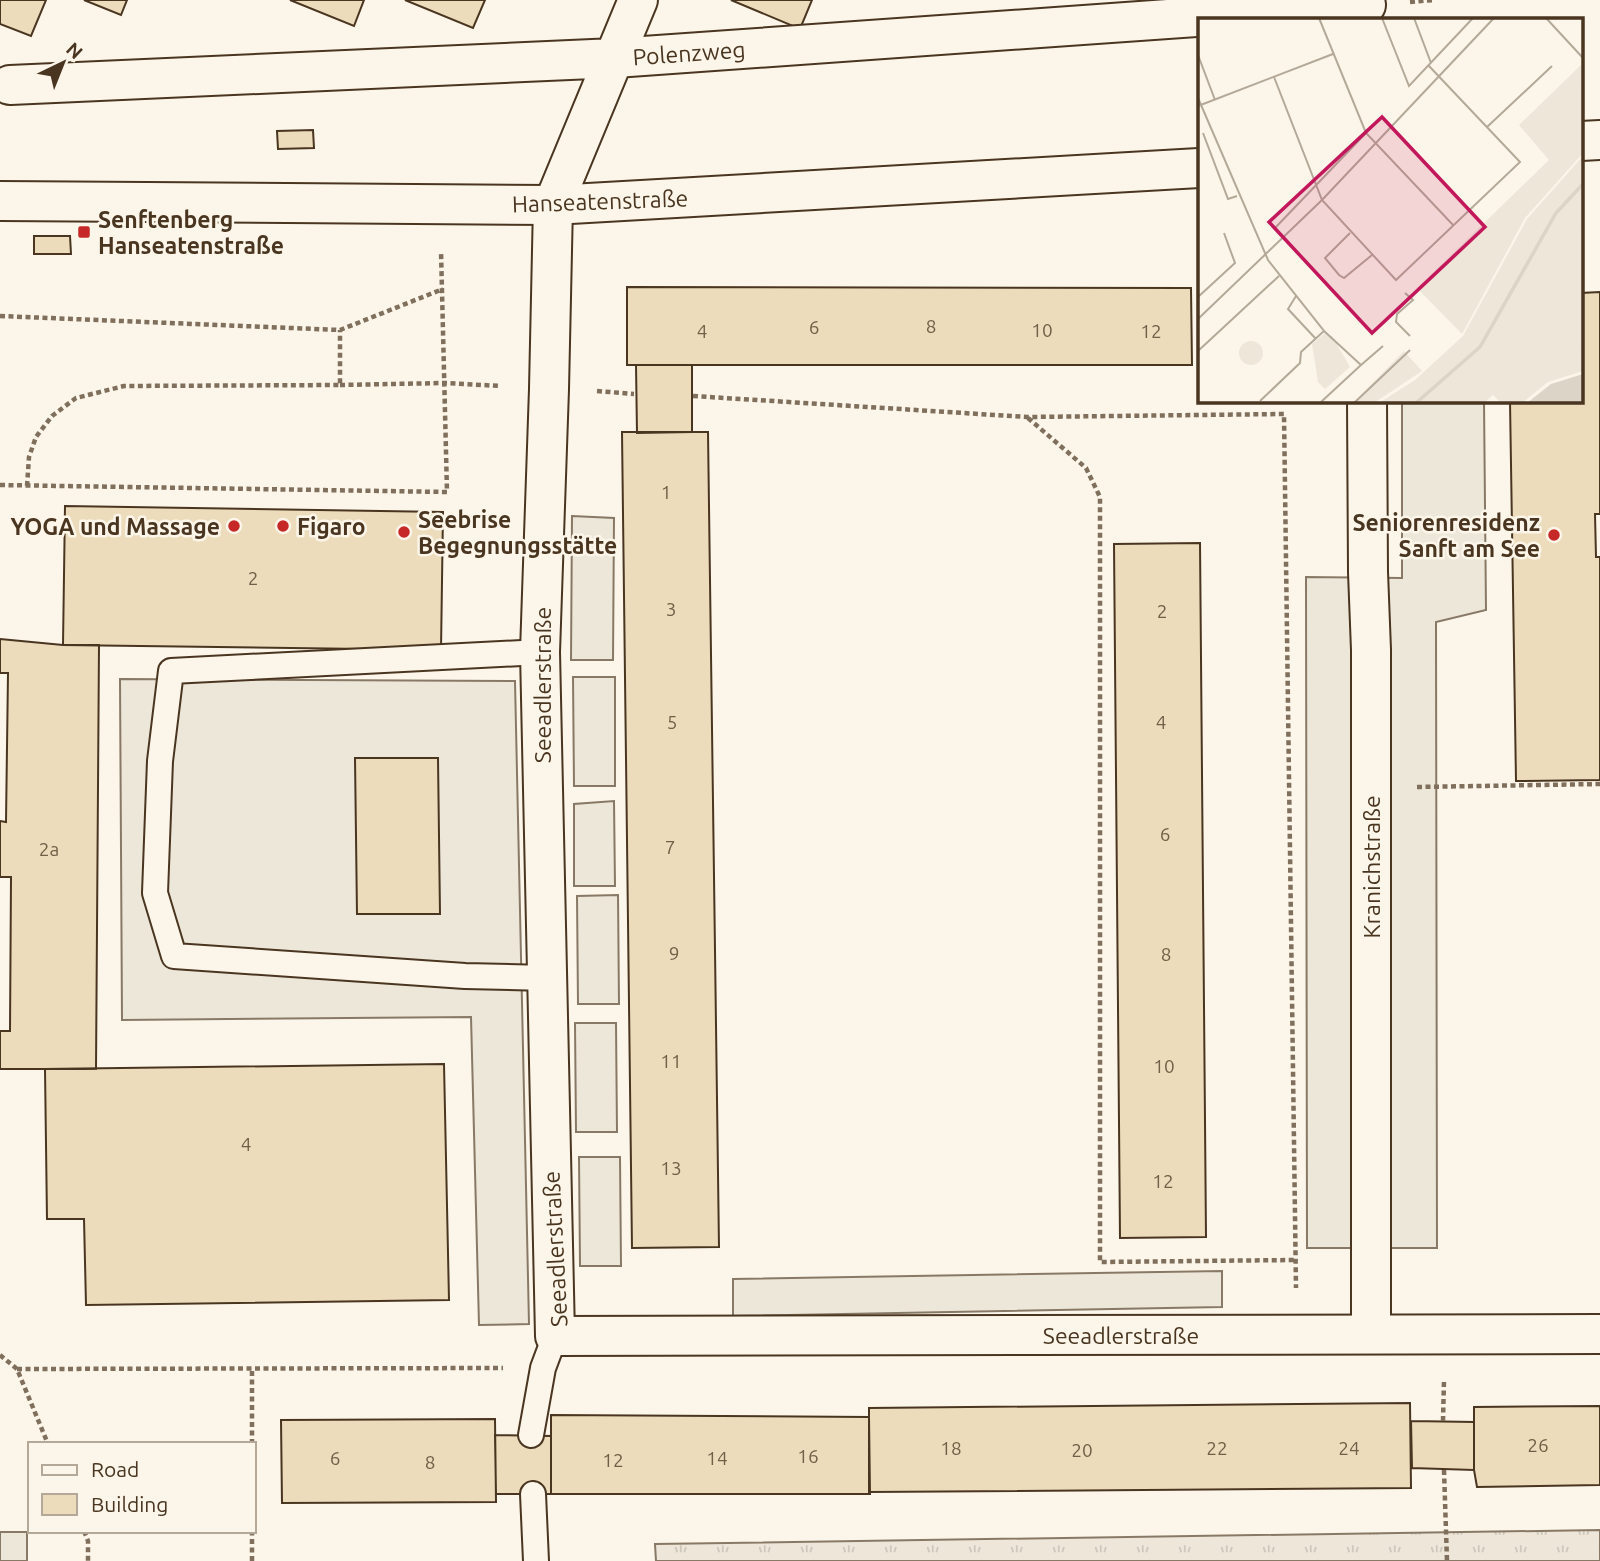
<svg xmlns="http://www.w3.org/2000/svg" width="1600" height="1561" font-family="Ubuntu,sans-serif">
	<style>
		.grass { fill: url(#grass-tufts); stroke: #887966; stroke-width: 2 }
		.parking { fill: #ede7d9; stroke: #887966; stroke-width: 2 }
		.building { fill: #ecdcbc; stroke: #4a3520; stroke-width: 2 }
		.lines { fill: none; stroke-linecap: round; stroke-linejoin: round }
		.lane-casing { stroke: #4a3520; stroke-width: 28 }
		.street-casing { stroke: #4a3520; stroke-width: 42 }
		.secondary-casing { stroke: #4a3520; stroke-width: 42 }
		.path { stroke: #7f6f5c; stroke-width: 4.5; stroke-dasharray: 5 3.5; stroke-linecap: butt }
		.lane { stroke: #fbf6e9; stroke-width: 24 }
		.street { stroke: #fbf6e9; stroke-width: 38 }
		.secondary { stroke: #fbf6e9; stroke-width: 38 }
		.poi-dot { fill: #c62828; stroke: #fbf6e9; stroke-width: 2.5 }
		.labels { text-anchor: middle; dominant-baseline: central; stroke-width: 5; stroke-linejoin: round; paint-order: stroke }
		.number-label { font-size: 19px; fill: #725f47 }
		.street-label { font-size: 23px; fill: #4a3520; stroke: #fbf6e9 }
		.poi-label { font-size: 23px; font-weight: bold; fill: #4a3520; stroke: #fbf6e9; text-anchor: start }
		.inset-river { fill: none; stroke: #dcd4c6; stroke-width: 3.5 }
		.inset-road { fill: none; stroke: #b4a999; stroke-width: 2 }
		.view { fill: #c2185b; fill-opacity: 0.15; stroke: #c2185b; stroke-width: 3.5 }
		.inset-edge { fill: none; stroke: #4a3520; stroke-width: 3.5 }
	</style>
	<defs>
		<pattern id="grass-tufts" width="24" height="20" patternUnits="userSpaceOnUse" patternTransform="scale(1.75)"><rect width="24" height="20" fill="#ede6d9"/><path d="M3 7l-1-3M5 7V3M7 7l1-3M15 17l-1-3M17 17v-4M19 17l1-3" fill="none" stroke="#cdc6ba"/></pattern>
	</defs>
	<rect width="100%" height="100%" fill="#fbf6e9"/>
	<path class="grass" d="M 1600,1530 L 1600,1561 L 656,1561 L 655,1544 Z"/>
	<path class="parking" d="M 1402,401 L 1484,401 L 1486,610 L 1436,622 L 1437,1248 L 1307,1248 L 1306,577 L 1402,578 Z
		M 572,516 L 614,518 L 613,660 L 571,660 Z
		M 573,677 L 615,677 L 615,786 L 574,786 Z
		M 120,679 L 515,681 L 529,1324 L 479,1325 L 471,1017 L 122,1020 Z
		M 614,801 L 615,886 L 574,886 L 574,804 Z
		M 618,895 L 619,1004 L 578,1004 L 577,896 Z
		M 575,1023 L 616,1023 L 617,1132 L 576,1132 Z
		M 579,1157 L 620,1157 L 621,1266 L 580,1266 Z
		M 1222,1271 L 1222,1307 L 733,1316 L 733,1279 Z
		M 0,1532 L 27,1532 L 27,1561 L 0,1561 Z"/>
	<path class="building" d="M 0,0 L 46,0 L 31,36 L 0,24 Z
		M 84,0 L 127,0 L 121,15 Z
		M 290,0 L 364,0 L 354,26 Z
		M 405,0 L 485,0 L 473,28 Z
		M 731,0 L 812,0 L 800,29 Z
		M 313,130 L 314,148 L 278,149 L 277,131 Z
		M 34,236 L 70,236 L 71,254 L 34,254 Z
		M 627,287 L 1191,288 L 1192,365 L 627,365 Z
		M 1600,292 L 1600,514 L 1595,514 L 1596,557 L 1600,557 L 1600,780 L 1516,781 L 1510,401 L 1581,401 L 1581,293 Z
		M 636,365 L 692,365 L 692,432 L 637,433 Z
		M 622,432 L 708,432 L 719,1247 L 632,1248 Z
		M 65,506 L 443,512 L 441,650 L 63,645 Z
		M 1200,543 L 1206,1237 L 1120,1238 L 1114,544 Z
		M 0,639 L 63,645 L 99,645 L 96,1069 L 0,1069 L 0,1031 L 10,1031 L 11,877 L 0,877 L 0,821 L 6,822 L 8,673 L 0,673 Z
		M 355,758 L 438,758 L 440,914 L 357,914 Z
		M 444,1064 L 449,1300 L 86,1305 L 84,1219 L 47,1219 L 45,1069 Z
		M 1410,1403 L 1411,1488 L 869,1492 L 869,1408 Z
		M 1600,1406 L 1600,1485 L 1477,1487 L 1474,1470 L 1474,1407 Z
		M 551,1415 L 869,1417 L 870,1494 L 551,1494 Z
		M 495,1419 L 496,1502 L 282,1503 L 281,1420 Z
		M 1411,1421 L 1474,1422 L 1474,1470 L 1412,1468 Z
		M 495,1435 L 551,1436 L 551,1494 L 496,1494 Z"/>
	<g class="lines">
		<defs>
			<path id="lane" d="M 540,652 L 171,671 L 160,761 L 155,893 L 174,956 L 465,976 L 547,978
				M 531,1435 L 543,1368 L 555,1336
				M 533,1494 L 536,1561"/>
			<path id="street" d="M 638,0 L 553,205 L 549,389 L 540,652 L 555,1336 L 1600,1334
				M 10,85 L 615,58 L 1366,5
				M 1367,401 L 1368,572 L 1371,650 L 1371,1333"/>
			<path id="secondary" d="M 1581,141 L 1600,140
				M 0,201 L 553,205 L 1199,168"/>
		</defs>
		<use href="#lane" class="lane-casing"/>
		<use href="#street" class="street-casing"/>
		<use href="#secondary" class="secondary-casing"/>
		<path class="path" d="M 1410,2 L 1434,0
			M 0,316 L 340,330 L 443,289
			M 340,385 L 445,383 L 501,386
			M 597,391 L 634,394
			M 693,396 L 1027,417 L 1284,414 L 1296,1288
			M 1028,418 L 1086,468 L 1100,497 L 1100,1262 L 1295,1260
			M 0,485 L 447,492 L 441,251
			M 27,486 L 29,457 L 36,437 L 52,416 L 76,398 L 124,386 L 340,385 L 340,330
			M 1417,787 L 1600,784
			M 0,1355 L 17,1369 L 48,1444
			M 17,1369 L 503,1368
			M 1443,1421 L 1444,1380
			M 252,1444 L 252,1368
			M 1444,1470 L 1447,1561
			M 84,1531 L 88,1541 L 88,1561
			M 252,1561 L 252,1531"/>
		<use href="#lane" class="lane"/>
		<use href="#street" class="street"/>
		<use href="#secondary" class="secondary"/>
	</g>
	<g class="poi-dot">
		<rect x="77" y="225" width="14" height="14" rx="3.5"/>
		<circle cx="234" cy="526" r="7"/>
		<circle cx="283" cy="526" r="7"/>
		<circle cx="404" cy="532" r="7"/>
		<circle cx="1554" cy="535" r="7"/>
	</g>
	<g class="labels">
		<g class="number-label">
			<text x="931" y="326">8</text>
			<text x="814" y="327">6</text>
			<text x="1042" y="330">10</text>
			<text x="702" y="331">4</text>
			<text x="1151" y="331">12</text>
			<text x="666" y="492">1</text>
			<text x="253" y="578">2</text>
			<text x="671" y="609">3</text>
			<text x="1162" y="611">2</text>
			<text x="672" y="722">5</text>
			<text x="1161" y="722">4</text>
			<text x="1165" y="834">6</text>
			<text x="670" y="847">7</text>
			<text x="49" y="849">2a</text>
			<text x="674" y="953">9</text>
			<text x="1166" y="954">8</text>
			<text x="671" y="1061">11</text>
			<text x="1164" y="1066">10</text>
			<text x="246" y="1144">4</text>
			<text x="671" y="1168">13</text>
			<text x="1163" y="1181">12</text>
			<text x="1538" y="1445">26</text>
			<text x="951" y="1448">18</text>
			<text x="1217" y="1448">22</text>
			<text x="1349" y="1448">24</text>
			<text x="1082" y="1450">20</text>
			<text x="808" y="1456">16</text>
			<text x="335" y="1458">6</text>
			<text x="717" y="1458">14</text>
			<text x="613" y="1460">12</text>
			<text x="430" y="1462">8</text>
		</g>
		<g class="street-label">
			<text transform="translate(689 53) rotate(-4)">Polenzweg</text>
			<text transform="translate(600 201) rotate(-2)">Hanseatenstraße</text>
			<text transform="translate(542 685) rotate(-90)">Seeadlerstraße</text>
			<text transform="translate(1371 867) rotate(-90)">Kranichstraße</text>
			<text transform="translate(555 1249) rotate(-93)">Seeadlerstraße</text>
			<text x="1121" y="1335">Seeadlerstraße</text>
		</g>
		<g class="poi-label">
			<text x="98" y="219">Senftenberg<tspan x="98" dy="26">Hanseatenstraße</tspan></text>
			<text x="418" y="519">Seebrise<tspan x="418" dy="26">Begegnungsstätte</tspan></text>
			<text x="1540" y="522" text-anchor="end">Seniorenresidenz<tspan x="1540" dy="26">Sanft am See</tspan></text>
			<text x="220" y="526" text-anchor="end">YOGA und Massage</text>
			<text x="297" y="526">Figaro</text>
		</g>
	</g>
	<g transform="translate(1198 18)">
		<rect width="385" height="385" fill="#fbf6e9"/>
		<path d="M 383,47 L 385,135 L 327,200 L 264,316 L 219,270 L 351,142 L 321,107 ZM 385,138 L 385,198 L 366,221 L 331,293 L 385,337 L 385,353 L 350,364 L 324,385 L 303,385 L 295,377 L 286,385 L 181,385 L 217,362 L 265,318 L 329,201 ZM 127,315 L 134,318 L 152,349 L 127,371 L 120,364 L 114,326 ZM41 335a12 12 0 1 1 24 0a12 12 0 1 1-24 0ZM 206,333 L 224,353 L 176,385 L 155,385 Z" fill="#ede6d9"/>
		<path d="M 385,198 L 385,337 L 330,293 L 366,221 Z" fill="#ede6d9"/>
		<path d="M 385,356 L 385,385 L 329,385 L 353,366 Z" fill="#dcd4c6"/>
		<path class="inset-river" d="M 218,385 L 282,329 L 358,195 L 385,166"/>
		<path class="inset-road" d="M 121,0 L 168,115 L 256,208M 184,0 L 211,68 L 275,0M 216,0 L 233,45M 348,0 L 385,40M 0,37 L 17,82M 76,59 L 124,182 L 198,262 L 322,144 L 231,48M 0,80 L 70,242 L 126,313 L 103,334 L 102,345 L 62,383M 0,88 L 135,36M 289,109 L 354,48M 5,115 L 30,181 L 39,178M 77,210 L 168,115M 152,215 L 127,240 L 141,257 L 146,260 L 174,237M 207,275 L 215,282 L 199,296 L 198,304 L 212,318M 98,278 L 90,291 L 118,321M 0,279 L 37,245 L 26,215M 0,301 L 124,182 L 296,0M 0,333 L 81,258M 163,347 L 185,328M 123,384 L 163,347 L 126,313M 156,385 L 212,332"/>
		<path class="view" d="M 184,99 L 287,209 L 174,315 L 71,204 Z"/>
		<rect width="385" height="385" class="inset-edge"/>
	</g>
	<rect x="28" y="1442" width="228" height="91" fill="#fbf6e9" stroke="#b4a999" stroke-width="2"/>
	<rect x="42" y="1465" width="35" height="10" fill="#fbf6e9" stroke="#b4a999" stroke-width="2"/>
	<text x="91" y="1477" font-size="21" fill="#4a3520">Road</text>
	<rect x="42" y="1494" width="35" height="21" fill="#ecdcbc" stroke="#b4a999" stroke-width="2"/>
	<text x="91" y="1512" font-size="21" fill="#4a3520">Building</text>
	<g transform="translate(63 63) rotate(43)" stroke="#fbf6e9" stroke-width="5" paint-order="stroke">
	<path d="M0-5L12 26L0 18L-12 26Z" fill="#4a3520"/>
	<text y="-10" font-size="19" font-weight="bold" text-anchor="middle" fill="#4a3520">N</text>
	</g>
</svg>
